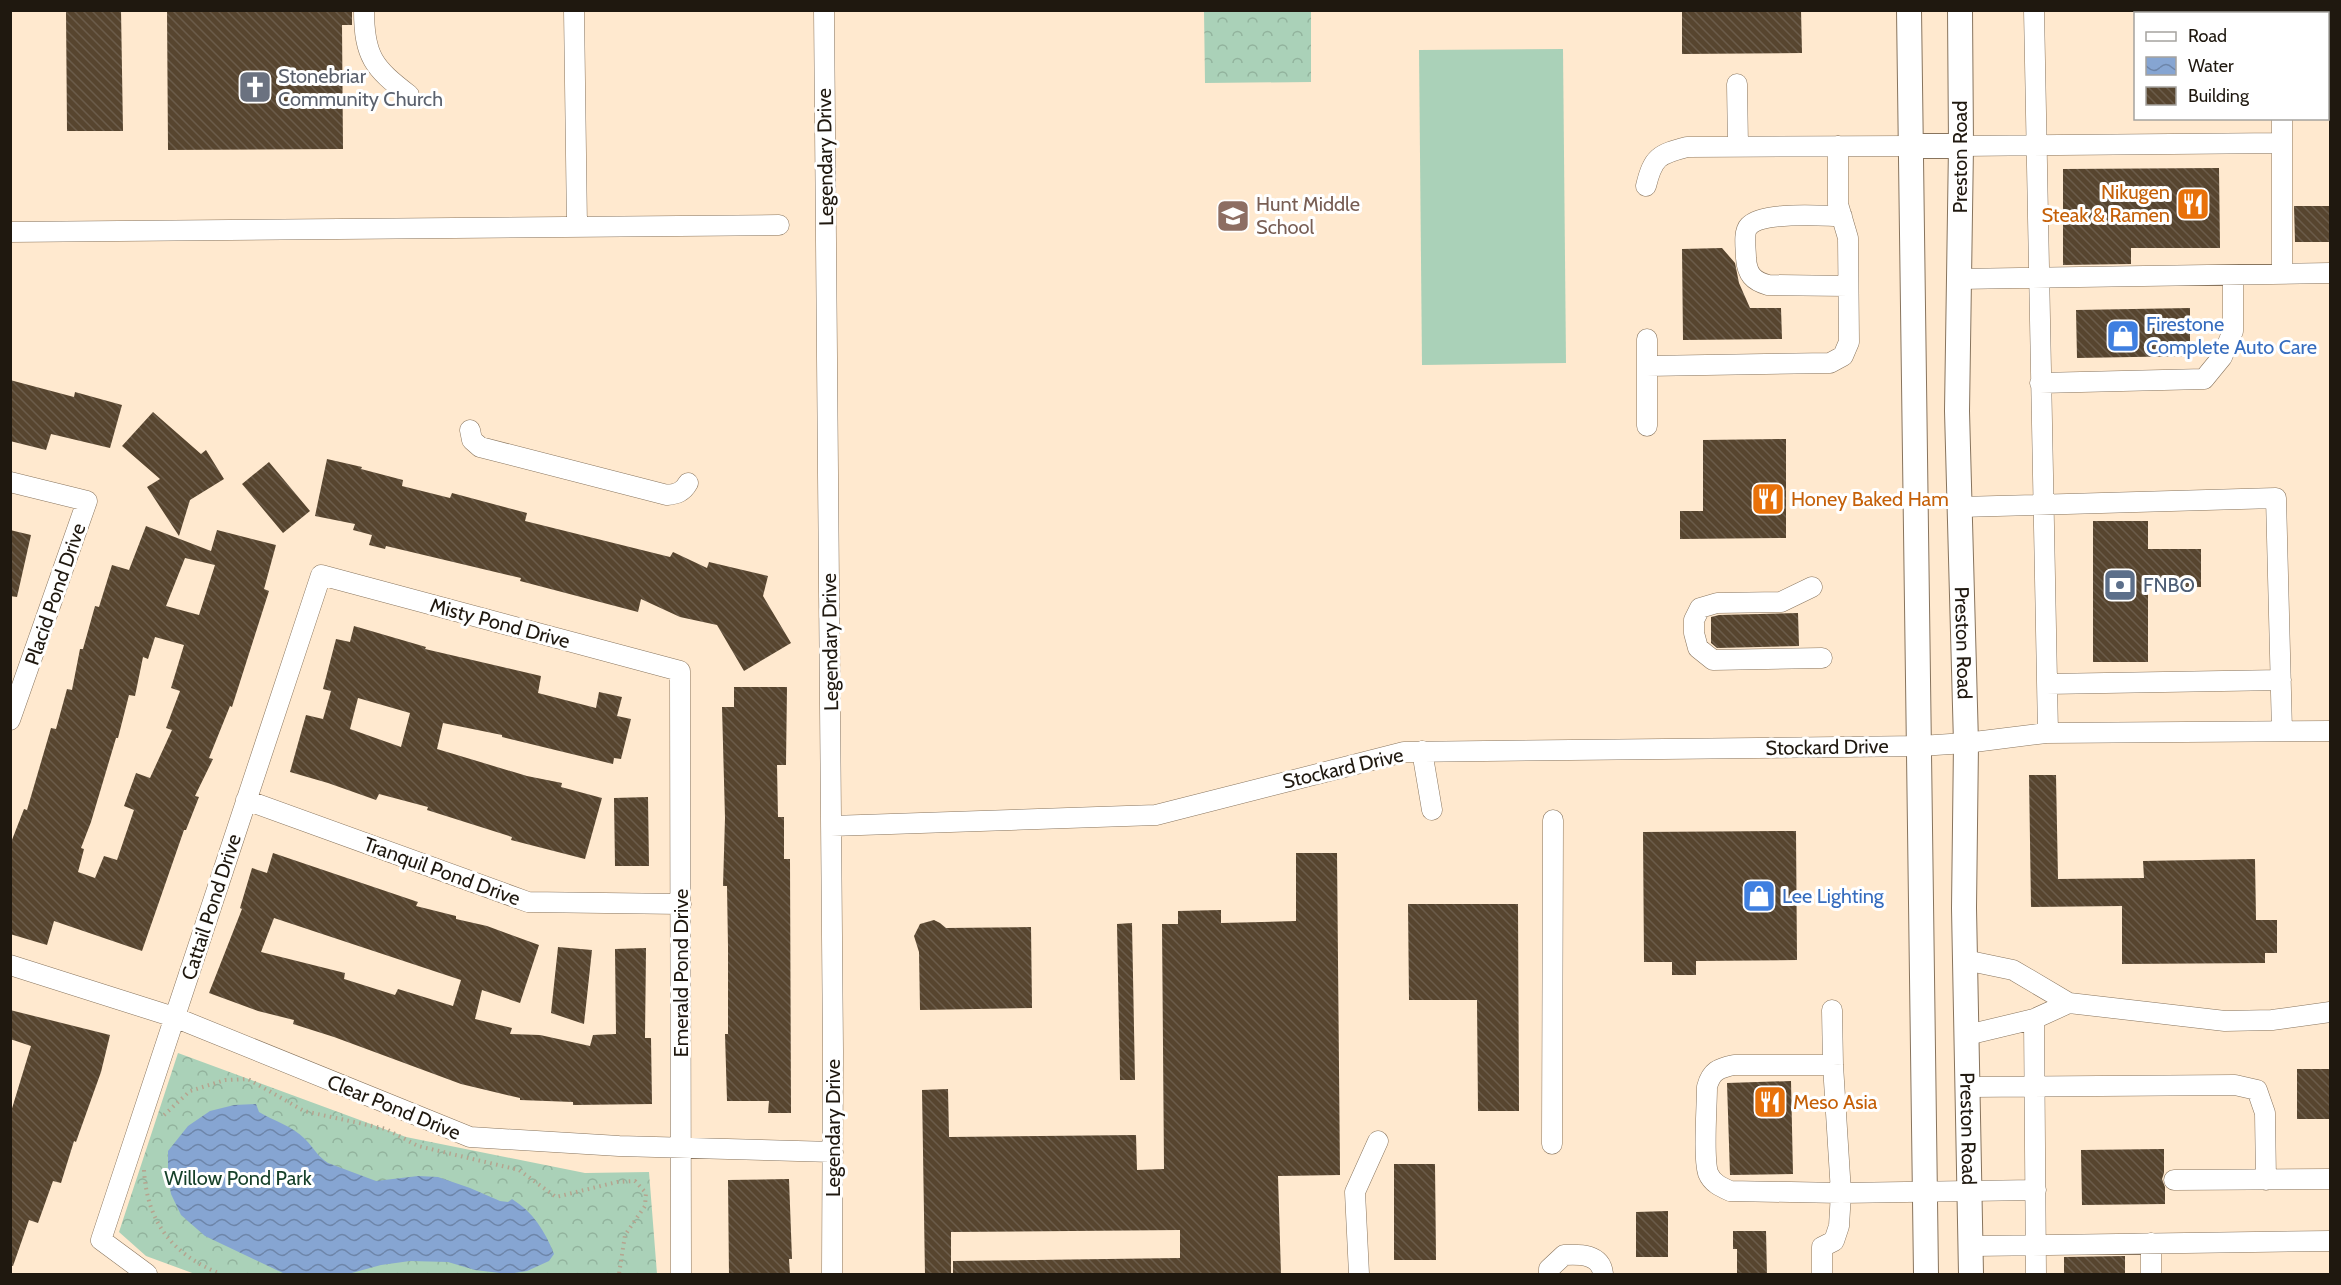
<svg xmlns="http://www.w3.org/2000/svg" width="2341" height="1285" font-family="Cabin,sans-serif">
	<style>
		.grass { fill: #aad1b8 }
		.forest { fill: url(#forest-crowns) }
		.water { fill: url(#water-waves) }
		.building { fill: url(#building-back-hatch); fill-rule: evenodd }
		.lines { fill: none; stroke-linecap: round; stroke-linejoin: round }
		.minor-casing { stroke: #88745d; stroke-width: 21 }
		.major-casing { stroke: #88745d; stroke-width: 26 }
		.path { stroke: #b5a48f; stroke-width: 4; stroke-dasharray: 1.5 4.5; stroke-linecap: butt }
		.minor { stroke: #fff; stroke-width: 20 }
		.major { stroke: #fff; stroke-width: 24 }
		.labels { text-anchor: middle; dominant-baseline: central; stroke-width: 6; stroke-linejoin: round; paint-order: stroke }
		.worship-label { font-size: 20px; fill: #5b616d; stroke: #fff; text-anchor: start }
		.street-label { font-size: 20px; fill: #1f180f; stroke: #fff }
		.food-label { font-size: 20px; fill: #c56008; stroke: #fff; text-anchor: start }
		.education-label { font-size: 20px; fill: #785e54; stroke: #fff; text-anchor: start }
		.shop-label { font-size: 20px; fill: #366cbe; stroke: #fff; text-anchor: start }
		.service-label { font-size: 20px; fill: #4e5e75; stroke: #fff; text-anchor: start }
		.park-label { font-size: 20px; fill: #16412a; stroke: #fff }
	</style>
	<defs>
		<pattern id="forest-crowns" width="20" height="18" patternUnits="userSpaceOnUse" patternTransform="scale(1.5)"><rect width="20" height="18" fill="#aad1b8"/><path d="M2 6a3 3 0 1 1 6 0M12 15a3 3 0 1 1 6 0" fill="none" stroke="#92b39d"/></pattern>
		<pattern id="water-waves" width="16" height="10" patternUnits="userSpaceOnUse" patternTransform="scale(1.5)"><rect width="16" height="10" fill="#86a5d2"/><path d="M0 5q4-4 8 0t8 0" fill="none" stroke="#6d85a9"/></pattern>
		<pattern id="building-back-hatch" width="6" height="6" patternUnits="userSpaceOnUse" patternTransform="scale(1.5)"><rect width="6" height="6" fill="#57452f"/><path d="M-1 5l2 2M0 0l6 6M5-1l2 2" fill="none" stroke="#6b5c4a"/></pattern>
	</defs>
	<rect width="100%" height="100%" fill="#ffe9cf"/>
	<path class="grass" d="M 1563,49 L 1566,363 L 1422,365 L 1419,50 Z"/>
	<path class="forest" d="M 1204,11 L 1311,11 L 1311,82 L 1205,83 Z
		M 178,1053 L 406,1137 L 585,1173 L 649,1172 L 657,1274 L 195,1274 L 146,1256 L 119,1232 Z"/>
	<path class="water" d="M 256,1104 L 259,1112 C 274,1121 292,1126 305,1139 C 313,1147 318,1157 328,1163 L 376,1181 L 418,1176 L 438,1177 L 470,1188 L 500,1201 L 508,1202 L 512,1199 C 533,1212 545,1231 554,1254 L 549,1261 L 527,1271 L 508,1274 L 475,1270 L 448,1262 L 410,1261 L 381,1265 L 348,1274 L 285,1274 L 205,1236 L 181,1215 L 171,1194 L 168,1176 L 168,1151 L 188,1126 L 210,1111 L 234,1105 Z"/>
	<path class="building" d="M 66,10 L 121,10 L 123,131 L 67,131 Z
		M 167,10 L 352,10 L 352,25 L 342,25 L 343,149 L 168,150 Z
		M 1682,10 L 1801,10 L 1802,53 L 1682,54 Z
		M 2219,168 L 2220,248 L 2131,248 L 2131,264 L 2063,265 L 2063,169 Z
		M 2294,206 L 2331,206 L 2331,242 L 2295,242 Z
		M 1722,248 L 1735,263 L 1739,283 L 1750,308 L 1781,308 L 1782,339 L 1683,340 L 1682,249 Z
		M 2190,308 L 2190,356 L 2077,358 L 2076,310 Z
		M 10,380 L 74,397 L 75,392 L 122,405 L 110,448 L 51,434 L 46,450 L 10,441 Z
		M 153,412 L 201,454 L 206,450 L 224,479 L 190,500 L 179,536 L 147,487 L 160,479 L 122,446 Z
		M 1786,439 L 1786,538 L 1680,539 L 1680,511 L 1703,511 L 1703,440 Z
		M 327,459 L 362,467 L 361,469 L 403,480 L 402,486 L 450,498 L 452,493 L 527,513 L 525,521 L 670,557 L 673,552 L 707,568 L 709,562 L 768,576 L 763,596 L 791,643 L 744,671 L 717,625 L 680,617 L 641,599 L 638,612 L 520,581 L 521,578 L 386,546 L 385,549 L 369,545 L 372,535 L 353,530 L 355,524 L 315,516 Z
		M 269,462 L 310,511 L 283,533 L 242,484 Z
		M 2093,521 L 2148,521 L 2148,549 L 2201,549 L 2201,587 L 2148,587 L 2148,662 L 2093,662 Z
		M 146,526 L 211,551 L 217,530 L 276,545 L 264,589 L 269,591 L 232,707 L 230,706 L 209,758 L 213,759 L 195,796 L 199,797 L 186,830 L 184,830 L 142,951 L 54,921 L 47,945 L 10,934 L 10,845 L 24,809 L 27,810 L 51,728 L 56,729 L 67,689 L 72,690 L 80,649 L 83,649 L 95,606 L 99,607 L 112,565 L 129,570 ZM 185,558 L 215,565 L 199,615 L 166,606 ZM 155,637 L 184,645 L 171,688 L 180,691 L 166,728 L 172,730 L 150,778 L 136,773 L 124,806 L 134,810 L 117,860 L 104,856 L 95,878 L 78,872 L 84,849 L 81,848 L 91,822 L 116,738 L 118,738 L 129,695 L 135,696 L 143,657 L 148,659 Z
		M 10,530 L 31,535 L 17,597 L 10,596 Z
		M 1798,613 L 1799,646 L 1717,648 L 1711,643 L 1711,617 L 1719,615 Z
		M 354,626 L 426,647 L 425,649 L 541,676 L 538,693 L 596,708 L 599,692 L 622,697 L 617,716 L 631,719 L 621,759 L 614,758 L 613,764 L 502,737 L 502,735 L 443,723 L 437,749 L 527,776 L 562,783 L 561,787 L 602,798 L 585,859 L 511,840 L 512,837 L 427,810 L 428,807 L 379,794 L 376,800 L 328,783 L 290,772 L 306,715 L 323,719 L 331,691 L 323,689 L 336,639 L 350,642 ZM 358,698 L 410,713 L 401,747 L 350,729 Z
		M 734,687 L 787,687 L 786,765 L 777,765 L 778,817 L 784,817 L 784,859 L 790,859 L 791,1113 L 768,1113 L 769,1101 L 727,1101 L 725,1034 L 728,1034 L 728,947 L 727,886 L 723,886 L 725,818 L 722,707 L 734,707 Z
		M 2029,775 L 2056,775 L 2058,879 L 2144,878 L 2143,861 L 2255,859 L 2256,920 L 2277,920 L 2277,953 L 2265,953 L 2265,963 L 2122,964 L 2122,906 L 2031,907 Z
		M 648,797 L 649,866 L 615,866 L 614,798 Z
		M 1796,831 L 1797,960 L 1696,961 L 1696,975 L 1672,975 L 1672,962 L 1644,962 L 1643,832 Z
		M 273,853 L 418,902 L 416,906 L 456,916 L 456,919 L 487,926 L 539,945 L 520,1003 L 482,990 L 475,1019 L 512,1028 L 510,1034 L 540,1035 L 590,1046 L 593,1035 L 616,1034 L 615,949 L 646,948 L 645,1038 L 651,1038 L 652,1104 L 573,1105 L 573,1102 L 520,1100 L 520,1098 L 461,1084 L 334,1037 L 293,1024 L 294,1020 L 258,1011 L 209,993 L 242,909 L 240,908 L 252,868 L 267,873 ZM 274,918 L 461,980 L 453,1006 L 398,989 L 395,995 L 344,979 L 345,973 L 261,952 Z
		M 1296,853 L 1337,853 L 1340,1175 L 1278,1176 L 1281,1275 L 953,1275 L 953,1261 L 1180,1258 L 1180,1230 L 951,1232 L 951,1275 L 925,1275 L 922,1090 L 948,1089 L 949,1137 L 1136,1135 L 1137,1170 L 1164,1169 L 1162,924 L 1178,924 L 1178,911 L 1221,910 L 1221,923 L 1296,921 Z
		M 1408,904 L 1518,904 L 1519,1111 L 1478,1111 L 1477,1000 L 1409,1000 Z
		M 934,920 L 940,923 L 946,928 L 1031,927 L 1032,1008 L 920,1010 L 919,952 L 914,936 L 920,924 Z
		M 1132,923 L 1135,1080 L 1120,1080 L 1117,924 Z
		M 558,947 L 592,950 L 584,1024 L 551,1013 Z
		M 10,1010 L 110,1035 L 101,1072 L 76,1142 L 74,1141 L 61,1183 L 53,1181 L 38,1223 L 29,1220 L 13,1266 L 10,1265 L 10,1115 L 31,1046 L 10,1039 Z
		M 2297,1069 L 2331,1069 L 2331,1119 L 2297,1119 Z
		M 1791,1081 L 1793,1174 L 1730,1175 L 1727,1083 Z
		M 2164,1149 L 2164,1173 L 2162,1179 L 2165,1187 L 2165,1204 L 2082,1205 L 2081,1150 Z
		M 1394,1164 L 1435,1164 L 1436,1260 L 1394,1260 Z
		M 789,1179 L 792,1259 L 789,1259 L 790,1275 L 729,1275 L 728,1180 Z
		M 1668,1211 L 1668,1257 L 1636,1257 L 1636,1212 Z
		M 1733,1231 L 1766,1231 L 1767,1275 L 1737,1275 L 1737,1249 L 1733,1249 Z
		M 2125,1256 L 2125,1275 L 2064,1275 L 2064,1257 Z"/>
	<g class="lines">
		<defs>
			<path id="minor" d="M 364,10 C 364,57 374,68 409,95
				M 574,10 L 577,227
				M 824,10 L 833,1051 L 832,1274
				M 2034,10 L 2048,733
				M 2281,10 L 2281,14
				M 1737,84 L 1738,146
				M 1961,146 L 2282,143 L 2282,118
				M 1646,186 C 1653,157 1659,154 1687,147 L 1911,146
				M 1842,216 C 1822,216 1763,211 1749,226 C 1743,232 1746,250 1746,258 C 1747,274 1753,281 1768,285 L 1848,286
				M 10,232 L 779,225
				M 2282,274 L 2282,143
				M 1959,279 L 2330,273
				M 1647,339 L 1647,426
				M 1647,366 L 1830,363 L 1843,356 L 1849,342 L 1848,238 L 1838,204 L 1838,146
				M 2040,383 L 2204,379 L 2222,357 L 2233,331 L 2233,275
				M 470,430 L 472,440 L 480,447 L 667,495 C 677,494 683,492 688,483
				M 10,482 L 87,501 L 10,720
				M 1960,507 L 2276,498 L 2282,731
				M 1812,587 L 1781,602 L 1717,603 L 1700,608 L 1694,620 L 1694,633 L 1698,648 L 1713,660 L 1822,658
				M 2047,684 L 2281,680
				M 1422,751 L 1432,810
				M 246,800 L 528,902 L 681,904
				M 831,826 L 1156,815 L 1404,752 L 1920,746 L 1966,743 L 2046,733 L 2330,731
				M 1965,960 L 2013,970 L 2069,1003 L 2225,1021 L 2272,1020 L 2330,1012
				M 10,965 L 174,1017 L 470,1137 L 619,1146 L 833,1152
				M 1832,1010 L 1833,1065 L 1841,1193 L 2036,1190
				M 2034,1019 L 2036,1274
				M 1967,1035 L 2034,1019 L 2069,1003
				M 1969,1087 L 2235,1085 L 2257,1090 L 2265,1113 L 2266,1180
				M 1552,1144 L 1553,820
				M 2174,1180 L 2330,1179
				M 2151,1243 L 2151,1274
				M 1972,1246 L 2330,1241
				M 147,1274 L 101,1240 L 321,575 L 680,671 L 681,1274
				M 1359,1274 L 1355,1192 L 1378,1141
				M 1549,1274 L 1549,1269 L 1564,1255 C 1580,1254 1601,1254 1603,1274
				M 1822,1274 L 1822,1247 L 1834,1241 L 1839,1226 L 1841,1193 L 1730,1191 C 1721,1187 1712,1183 1708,1173 C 1703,1156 1707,1107 1707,1087 C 1711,1071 1719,1068 1734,1065 L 1833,1065"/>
			<g id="major">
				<path d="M 1909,10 L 1926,1274"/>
				<path id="s1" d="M 1960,10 L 1961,146 L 1957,411 L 1966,743 L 1964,908 L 1971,1274"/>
				<path d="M 1911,146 L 1961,146"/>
			</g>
		</defs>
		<use href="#minor" class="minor-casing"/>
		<use href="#major" class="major-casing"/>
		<path class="path" d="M 164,1115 L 190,1091 L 225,1080 L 248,1079 L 304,1111 L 386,1129 L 418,1146 L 519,1170 L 556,1197 L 617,1182 L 635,1181 L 646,1193 L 645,1206 L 625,1235 L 619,1274
			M 144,1170 C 147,1223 173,1255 221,1274"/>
		<use href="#minor" class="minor"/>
		<use href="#major" class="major"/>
	</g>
	<defs>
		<symbol id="church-square" viewBox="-11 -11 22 22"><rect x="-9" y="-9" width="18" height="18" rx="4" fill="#6b7280" stroke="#fff"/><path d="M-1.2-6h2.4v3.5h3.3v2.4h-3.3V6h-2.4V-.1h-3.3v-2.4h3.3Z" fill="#fff"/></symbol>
		<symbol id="restaurant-square" viewBox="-11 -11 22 22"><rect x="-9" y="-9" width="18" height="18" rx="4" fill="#e8710a" stroke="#fff"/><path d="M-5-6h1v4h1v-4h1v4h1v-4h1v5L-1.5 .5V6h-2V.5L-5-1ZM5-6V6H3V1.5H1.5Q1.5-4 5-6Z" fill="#fff"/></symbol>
		<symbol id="school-square" viewBox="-11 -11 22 22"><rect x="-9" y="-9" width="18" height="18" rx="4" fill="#8d6e63" stroke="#fff"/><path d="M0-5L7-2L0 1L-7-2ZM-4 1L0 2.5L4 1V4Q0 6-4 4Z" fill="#fff"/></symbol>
		<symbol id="shop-square" viewBox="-11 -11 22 22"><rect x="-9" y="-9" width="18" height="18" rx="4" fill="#3f7fe0" stroke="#fff"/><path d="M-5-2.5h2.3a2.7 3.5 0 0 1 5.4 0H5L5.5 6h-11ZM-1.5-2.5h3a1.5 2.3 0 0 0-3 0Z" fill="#fff"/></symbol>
		<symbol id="bank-square" viewBox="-11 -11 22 22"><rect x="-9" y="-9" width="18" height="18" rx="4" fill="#5c6f8a" stroke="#fff"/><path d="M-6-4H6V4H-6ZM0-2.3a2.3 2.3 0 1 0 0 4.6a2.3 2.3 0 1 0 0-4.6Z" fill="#fff"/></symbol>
	</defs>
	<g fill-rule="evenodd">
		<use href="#church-square" x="236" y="68" width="38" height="38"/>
		<use href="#restaurant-square" x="2174" y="185" width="38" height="38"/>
		<use href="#school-square" x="1214" y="197" width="38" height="38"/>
		<use href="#shop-square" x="2104" y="317" width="38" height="38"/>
		<use href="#restaurant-square" x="1749" y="480" width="38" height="38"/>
		<use href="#bank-square" x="2101" y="566" width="38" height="38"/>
		<use href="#shop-square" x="1740" y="877" width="38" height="38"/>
		<use href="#restaurant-square" x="1751" y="1083" width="38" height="38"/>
	</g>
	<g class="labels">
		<g class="worship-label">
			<text x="278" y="76">Stonebriar<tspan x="278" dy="23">Community Church</tspan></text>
		</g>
		<g class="street-label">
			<text transform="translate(825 157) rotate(-91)">Legendary Drive</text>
			<text transform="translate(1960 157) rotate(-90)">Preston Road</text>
			<text transform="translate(55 594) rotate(-71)">Placid Pond Drive</text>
			<text transform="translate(500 623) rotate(15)">Misty Pond Drive</text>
			<text transform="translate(830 642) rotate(-91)">Legendary Drive</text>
			<text stroke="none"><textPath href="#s1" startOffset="633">Preston Road</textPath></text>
			<text transform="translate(1827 747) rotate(-1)">Stockard Drive</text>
			<text transform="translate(1343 768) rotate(-13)">Stockard Drive</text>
			<text transform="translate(442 871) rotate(20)">Tranquil Pond Drive</text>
			<text transform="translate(211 907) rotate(-72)">Cattail Pond Drive</text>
			<text transform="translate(681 973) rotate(-90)">Emerald Pond Drive</text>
			<text transform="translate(394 1107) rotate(22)">Clear Pond Drive</text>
			<text transform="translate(833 1128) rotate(-90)">Legendary Drive</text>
			<text stroke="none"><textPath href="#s1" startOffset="1119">Preston Road</textPath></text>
		</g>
		<g class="food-label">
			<text x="2170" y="192" text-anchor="end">Nikugen<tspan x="2170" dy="23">Steak &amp; Ramen</tspan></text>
			<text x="1791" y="499">Honey Baked Ham</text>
			<text x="1793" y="1102">Meso Asia</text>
		</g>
		<g class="education-label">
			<text x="1256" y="204">Hunt Middle<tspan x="1256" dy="23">School</tspan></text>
		</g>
		<g class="shop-label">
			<text x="2146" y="324">Firestone<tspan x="2146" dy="23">Complete Auto Care</tspan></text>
			<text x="1782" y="896">Lee Lighting</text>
		</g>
		<g class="service-label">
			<text x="2143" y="585">FNBO</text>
		</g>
		<g class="park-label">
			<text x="238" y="1178">Willow Pond Park</text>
		</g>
	</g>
	<rect width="2341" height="1285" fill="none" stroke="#1f180f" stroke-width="24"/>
	<rect x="2134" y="12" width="195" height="108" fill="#ffffff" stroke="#a5a39f" stroke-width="1.5"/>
	<rect x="2146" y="32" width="30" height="9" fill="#ffffff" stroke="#a5a39f" stroke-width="1.5"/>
	<text x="2188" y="42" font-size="18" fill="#1f180f">Road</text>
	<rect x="2146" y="57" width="30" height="18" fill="url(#water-waves)" stroke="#a5a39f" stroke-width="1.5"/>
	<text x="2188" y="72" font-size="18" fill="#1f180f">Water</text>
	<rect x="2146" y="87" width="30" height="18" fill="url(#building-back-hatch)" stroke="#a5a39f" stroke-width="1.5"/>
	<text x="2188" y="102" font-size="18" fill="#1f180f">Building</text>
</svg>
